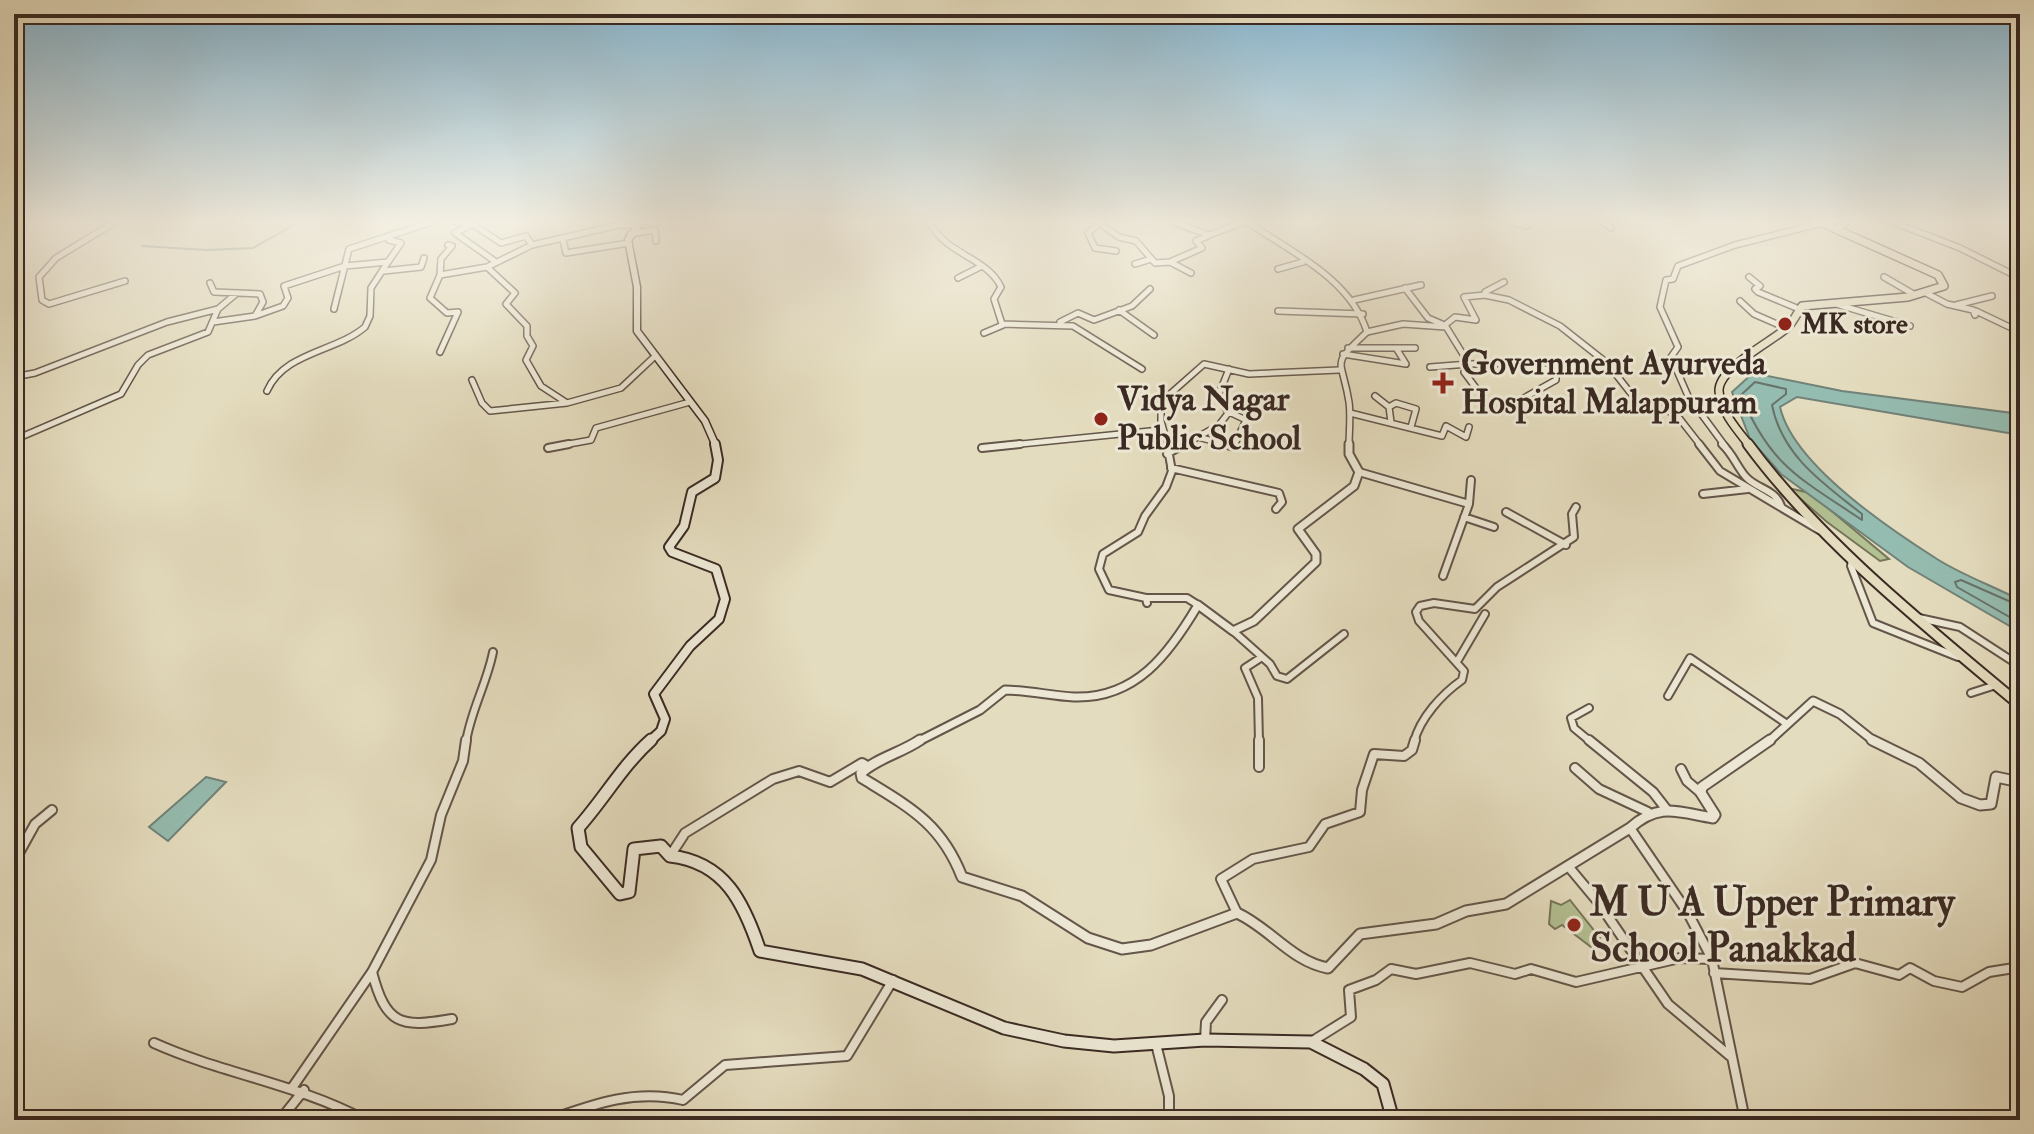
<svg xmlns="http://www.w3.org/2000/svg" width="2034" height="1134" font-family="'IM FELL Double Pica',serif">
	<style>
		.green { fill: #b3c092; stroke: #76755a; stroke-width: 2 }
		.water { fill: #95bcb0; stroke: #718278; stroke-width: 2 }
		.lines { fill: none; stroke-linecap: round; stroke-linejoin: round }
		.shore { stroke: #68736a; stroke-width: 2 }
		.stream { stroke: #718278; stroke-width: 2 }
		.minor-far2-casing { stroke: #64564a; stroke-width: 8 }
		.minor-far1-casing { stroke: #64564a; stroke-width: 10 }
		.minor-casing { stroke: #64564a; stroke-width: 12 }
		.tertiary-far2-casing { stroke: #64564a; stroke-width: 8 }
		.tertiary-far1-casing { stroke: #64564a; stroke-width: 11 }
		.tertiary-casing { stroke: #64564a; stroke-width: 13 }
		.secondary-far2-casing { stroke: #3a2a23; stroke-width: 9 }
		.secondary-far1-casing { stroke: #3a2a23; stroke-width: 12 }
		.secondary-casing { stroke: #3a2a23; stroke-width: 15 }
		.primary-far1-casing { stroke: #3a2a23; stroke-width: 10 }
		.primary-casing { stroke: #3a2a23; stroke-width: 13 }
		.minor-far2 { stroke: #ede8d5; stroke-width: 5 }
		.minor-far1 { stroke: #ede8d5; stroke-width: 6 }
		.minor { stroke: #ede8d5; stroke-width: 8 }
		.tertiary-far2 { stroke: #ede8d5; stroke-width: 5 }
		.tertiary-far1 { stroke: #ede8d5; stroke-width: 7 }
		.tertiary { stroke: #ede8d5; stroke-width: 9 }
		.secondary-far2 { stroke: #ede8d5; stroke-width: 6 }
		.secondary-far1 { stroke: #ede8d5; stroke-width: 8 }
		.secondary { stroke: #ede8d5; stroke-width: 11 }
		.primary-far1 { stroke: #e4dcbe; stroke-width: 7 }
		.primary { stroke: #e4dcbe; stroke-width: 9 }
		.poi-dot { fill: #8f2418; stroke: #ede8d5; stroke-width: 3 }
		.labels { text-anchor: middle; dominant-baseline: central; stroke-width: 6; stroke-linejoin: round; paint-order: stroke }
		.far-poi-label { font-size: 28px; font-weight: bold; fill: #3a2a23; stroke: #ede8d5; text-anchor: start }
		.poi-label { font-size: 34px; font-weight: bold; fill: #3a2a23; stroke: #ede8d5; text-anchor: start }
		.near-poi-label { font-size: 40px; font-weight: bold; fill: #3a2a23; stroke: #ede8d5; text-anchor: start }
	</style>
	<rect width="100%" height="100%" fill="#e4dcbe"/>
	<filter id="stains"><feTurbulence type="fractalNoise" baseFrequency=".0025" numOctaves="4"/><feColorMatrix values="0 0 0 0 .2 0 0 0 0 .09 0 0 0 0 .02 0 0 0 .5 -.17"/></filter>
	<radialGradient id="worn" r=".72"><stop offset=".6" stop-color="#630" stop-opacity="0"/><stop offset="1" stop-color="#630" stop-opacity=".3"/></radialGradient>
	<path class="green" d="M 1788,488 L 1810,493 L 1889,559 L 1880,561 L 1827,522 Z
		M 1570,900 L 1600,938 L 1591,947 L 1562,925 L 1555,929 L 1549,924 L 1551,901 L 1561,905 Z"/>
	<path class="water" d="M 1753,373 L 1842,391 L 2020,414 L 2020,435 L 1797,397 L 1780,407 C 1793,464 1888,528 1937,559 C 1962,575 1993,586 2020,600 L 2020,632 L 1908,567 L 1781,474 L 1750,439 L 1732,392 Z
		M 206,777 L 226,782 L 168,841 L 149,827 Z"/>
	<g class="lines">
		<path class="shore" d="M 1755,382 L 1786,389 L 1786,394 L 1772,405 C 1782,456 1824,484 1862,514 L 1862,520 C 1801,479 1770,466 1741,395 Z
			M 2020,606 L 1961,580 L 1955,582 L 1957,587 L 2020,623"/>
		<path class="stream" d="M 142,246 L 207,250 L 253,248 L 299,222"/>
		<defs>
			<path id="minor-far2" d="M 115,222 L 56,258 L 39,277 L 42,300 L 49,304 L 125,281
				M 456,222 L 474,225 L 501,243 L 526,236 L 532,245 L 619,225 L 638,225
				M 930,222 C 944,254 987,257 1001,287 L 994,299 L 1002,324 L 1073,326 L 1142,369
				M 1098,222 L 1119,237 L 1136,241 L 1155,263 L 1170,262 L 1191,273
				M 1173,222 L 1209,235 L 1244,222
				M 1512,222 L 1527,226
				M 1603,222 L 1611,228
				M 1893,222 L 1960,248 L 2020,278
				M 1099,223 L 1088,233 L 1095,248 L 1116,251
				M 14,224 L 24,222
				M 469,226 L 455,233 L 496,262
				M 1835,229 L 1847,222
				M 630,234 L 655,230 L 656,241
				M 563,240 L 566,253 L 629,243
				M 448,245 L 452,246 L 441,259 L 440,275 L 487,267
				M 532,245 L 487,267 L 515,293 L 506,304 L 527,326 L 527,336 L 533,346 L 526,360 L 541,386 L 567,403 L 621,388 L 653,358
				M 388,262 L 401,243 L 389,240
				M 1170,262 L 1202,248 L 1196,241 L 1208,236
				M 1135,264 L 1151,259
				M 1278,269 L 1303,262
				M 384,271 L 421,267 L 424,258
				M 440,275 L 430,298 L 447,313 L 458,312 L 440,352
				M 1749,277 L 1760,286 L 1755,289 L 1758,292 L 1799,309
				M 1884,277 L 1915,295
				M 958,278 L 982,266
				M 210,283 L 214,292 L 260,294 L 263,302 L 255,316 L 213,322
				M 1405,288 L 1428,318 L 1442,324
				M 1485,292 L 1504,282
				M 1926,293 L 1947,304 L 1973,310 L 1975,315
				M 1354,300 L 1421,285
				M 1740,301 L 1754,314 L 1786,328
				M 1836,304 L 1910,326
				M 1956,305 L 1992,296
				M 334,309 L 349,249 L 432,222
				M 1119,310 L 1154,335
				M 1278,311 L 1363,314
				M 1976,311 L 2020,332
				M 255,316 L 283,306 L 288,298 L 284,286 L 345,266 L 388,262 L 371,288 L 370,316 L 365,327 C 336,352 284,352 267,391
				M 1060,322 L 1078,313 L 1094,320 L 1132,306 L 1150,289
				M 1367,332 L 1403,324 L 1446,327
				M 984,333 L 1003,325
				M 1396,348 L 1415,348
				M 1343,354 L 1406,364 L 1396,348 L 1348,348
				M 1430,367 L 1469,364 L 1464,372 L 1476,388
				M 1229,369 L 1219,394 L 1227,411 L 1246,420 L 1234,446
				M 14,377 L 35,373 L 167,322 L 218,309 L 237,293
				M 472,380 L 482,403 L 490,411 L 567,403
				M 1375,396 L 1389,407
				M 1515,403 L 1556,380 L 1556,375 L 1533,363 L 1469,364 L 1445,325 L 1455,317 L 1476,320 L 1464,297 L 1485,295 L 1509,300 L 1560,326 L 1607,363 L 1636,400 L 1676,414 L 1701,446
				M 1350,413 L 1442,436 L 1446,426 L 1466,437 L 1469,427
				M 1391,422 L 1389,407 L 1396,403 L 1416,409 L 1411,427
				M 1198,437 L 1219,425 L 1229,412
				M 14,440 L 121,394 L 138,365 L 148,355 L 208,332 L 218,309
				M 558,446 L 591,440 L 596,428 L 690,402
				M 1000,446 L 1160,430
				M 1168,446 L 1161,421 L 1161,402 L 1204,364 L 1249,374 L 1339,370
				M 1181,446 L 1198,437 L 1231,446
				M 1725,446 L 1688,396 L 1671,357 L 1678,347 L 1660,307 L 1666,280 L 1673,279 L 1678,266 L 1735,245 L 1822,223"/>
			<path id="minor-far1" d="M 1224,444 L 1234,447 L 1235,444
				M 1699,444 L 1720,471 L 1819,530
				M 1722,444 C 1733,454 1737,467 1746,477 C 1757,489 1775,489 1781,506
				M 548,448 L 569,444
				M 982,448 L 1020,444
				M 1167,454 L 1185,444
				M 1171,468 L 1279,493 L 1282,502 L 1276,509
				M 1359,472 L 1469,504 L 1443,576
				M 1703,494 L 1748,489
				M 1469,504 L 1471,480
				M 1506,512 L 1566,545
				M 1464,517 L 1494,527
				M 1852,558 L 1851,566 L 1873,623 L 1958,657
				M 1146,598 L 1187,598 L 1198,605
				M 1147,603 L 1146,598 L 1109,590 L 1099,569 L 1103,554 L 1138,532 L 1145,516 L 1166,487 L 1172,471 L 1167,444
				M 1919,618 L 1960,627 L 2020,666
				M 1233,631 L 1270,664 L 1277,676 L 1287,679 L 1344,634
				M 1458,660 L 1485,614
				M 1971,693 L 1996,685
				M 1668,696 L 1690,658 L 1787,724
				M 1589,708 L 1571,718 L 1574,728 L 1591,742
				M 466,742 C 471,710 487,683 493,652
				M 1259,742 L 1258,698 L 1245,668 L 1262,657
				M 1414,742 C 1420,718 1442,694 1462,680 L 1464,671 L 1419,621 L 1416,612 L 1420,606 L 1434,603 L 1475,609 L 1497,587 L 1574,537 L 1572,514 L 1576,507"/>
			<path id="minor" d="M 1259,740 L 1259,767
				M 1589,740 L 1653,792 L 1667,810
				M 1575,768 L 1599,789 L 1648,812
				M 1681,769 L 1687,781 L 1701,793
				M 1630,828 L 1688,913 L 1712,959 L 1745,1120
				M 670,856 L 685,833 L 773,779 L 799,771 L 830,782 L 862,763 L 867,766
				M 14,862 L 35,824 L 52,810
				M 1568,866 L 1598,902 L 1668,1004 L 1730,1056
				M 1237,913 L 1221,879 L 1253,859 L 1309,847 L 1325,824 L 1360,812 L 1362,790 L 1374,754 L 1404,756 L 1412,750 L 1415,740
				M 372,972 C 386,1025 400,1028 452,1019
				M 1714,973 L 1810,979 L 1855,963 L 1899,975 L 1910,968 L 1934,981 L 1962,987 L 1989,972 L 2020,967
				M 1205,1040 L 1206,1022 L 1222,1000
				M 1311,1042 L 1351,1017 L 1349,990 L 1376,980 L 1391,969 L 1416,974 L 1470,963 L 1515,974 L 1531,969 L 1576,982 L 1680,958 L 1712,959
				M 154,1043 C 223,1074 298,1084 365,1120
				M 1156,1044 L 1169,1096 L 1169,1120
				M 292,1088 L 372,972 L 431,860 L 441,815 L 463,761 L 466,740
				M 280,1120 L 304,1090
				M 549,1120 C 594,1104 635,1089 683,1100 L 725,1065 L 847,1056 L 893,980"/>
			<path id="tertiary-far2" d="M 1247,222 C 1290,251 1351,279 1367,332 C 1329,367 1342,357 1349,402 C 1351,416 1349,432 1349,446"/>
			<path id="tertiary-far1" d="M 917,742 L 980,710 L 1005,690 C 1028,690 1051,696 1074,697 C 1136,699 1169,654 1198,605 L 1233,631 L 1254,621 L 1316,562 L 1316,554 L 1298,529 L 1354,486 L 1359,472 L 1349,454 L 1349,444
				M 1768,742 L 1813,701 L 1840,714 L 1875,742"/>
			<path id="tertiary" d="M 920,740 C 901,753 877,758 861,773 L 862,778 C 909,807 941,823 962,877 L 1022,896 L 1088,938 L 1122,949 L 1151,945 L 1237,913 C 1270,928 1291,961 1328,968 L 1360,934 L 1436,924 L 1466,911 L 1506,904 L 1630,828 C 1659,802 1677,812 1713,818 L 1715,815 L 1701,793 L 1702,787 L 1770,740
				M 1872,740 L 1919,763 L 1961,798 L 1980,805 L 1991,804 L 1996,777 L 2020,782"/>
			<path id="secondary-far2" d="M 641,222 L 628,240 L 637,287 L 637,331 L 705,421 L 716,446"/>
			<path id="secondary-far1" d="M 649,742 L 661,731 L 665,719 L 654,694 L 690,646 L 719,619 L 725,599 L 716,569 L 672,552 L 669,547 L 684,526 L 692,492 L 715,478 L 718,460 L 715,444"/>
			<path id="secondary" d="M 651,740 C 622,766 604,799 578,828 L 581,847 L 620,894 L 629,892 L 634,849 L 661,846 L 670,856 C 725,862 744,903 760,951 L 862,969 L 1004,1028 L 1064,1041 L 1114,1046 L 1205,1040 L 1311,1042 L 1364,1069 L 1383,1084 L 1393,1120"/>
			<path id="primary-far1" d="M 1750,446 C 1738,431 1720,411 1719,391 C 1718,368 1773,341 1788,327 C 1794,321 1797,313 1802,306 L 1908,297 L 1944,286 L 1938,275 L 1820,222"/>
			<path id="primary" d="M 1748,444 C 1820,542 1927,627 2020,705"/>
		</defs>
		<use href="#minor-far2" class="minor-far2-casing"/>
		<use href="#minor-far1" class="minor-far1-casing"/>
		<use href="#minor" class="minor-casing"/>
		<use href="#tertiary-far2" class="tertiary-far2-casing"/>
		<use href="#tertiary-far1" class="tertiary-far1-casing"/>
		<use href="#tertiary" class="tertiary-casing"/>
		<use href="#secondary-far2" class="secondary-far2-casing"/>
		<use href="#secondary-far1" class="secondary-far1-casing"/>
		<use href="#secondary" class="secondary-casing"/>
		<use href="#primary-far1" class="primary-far1-casing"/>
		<use href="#primary" class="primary-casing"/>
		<use href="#minor-far2" class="minor-far2"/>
		<use href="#minor-far1" class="minor-far1"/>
		<use href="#minor" class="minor"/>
		<use href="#tertiary-far2" class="tertiary-far2"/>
		<use href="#tertiary-far1" class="tertiary-far1"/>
		<use href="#tertiary" class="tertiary"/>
		<use href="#secondary-far2" class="secondary-far2"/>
		<use href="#secondary-far1" class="secondary-far1"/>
		<use href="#secondary" class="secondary"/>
		<use href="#primary-far1" class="primary-far1"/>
		<use href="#primary" class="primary"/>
	</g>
	<linearGradient id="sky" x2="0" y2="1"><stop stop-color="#87b7d2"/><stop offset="0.58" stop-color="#f3efe2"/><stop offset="1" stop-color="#f3efe2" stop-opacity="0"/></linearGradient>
	<rect width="2034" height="381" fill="url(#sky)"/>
	<g class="poi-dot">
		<circle cx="1785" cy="324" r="8"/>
		<path d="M1439 371h8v8h8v8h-8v8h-8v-8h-8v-8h8z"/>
		<circle cx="1101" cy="419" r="8"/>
		<circle cx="1574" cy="925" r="8"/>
	</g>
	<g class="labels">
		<g class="far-poi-label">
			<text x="1801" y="324">MK store</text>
		</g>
		<g class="poi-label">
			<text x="1461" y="363">Government Ayurveda<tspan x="1461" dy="39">Hospital Malappuram</tspan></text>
			<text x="1117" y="399">Vidya Nagar<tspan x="1117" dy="39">Public School</tspan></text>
		</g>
		<g class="near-poi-label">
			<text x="1590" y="902">M U A Upper Primary<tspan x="1590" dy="46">School Panakkad</tspan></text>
		</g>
	</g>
	<rect width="2034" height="1134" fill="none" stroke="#e4dcbe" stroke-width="48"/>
	<rect x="16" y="16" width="2002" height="1102" fill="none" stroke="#3a2a23" stroke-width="4"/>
	<rect x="24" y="24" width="1986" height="1086" fill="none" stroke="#3a2a23" stroke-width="2"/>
	<rect width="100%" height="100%" filter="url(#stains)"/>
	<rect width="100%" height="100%" fill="url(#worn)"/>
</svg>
